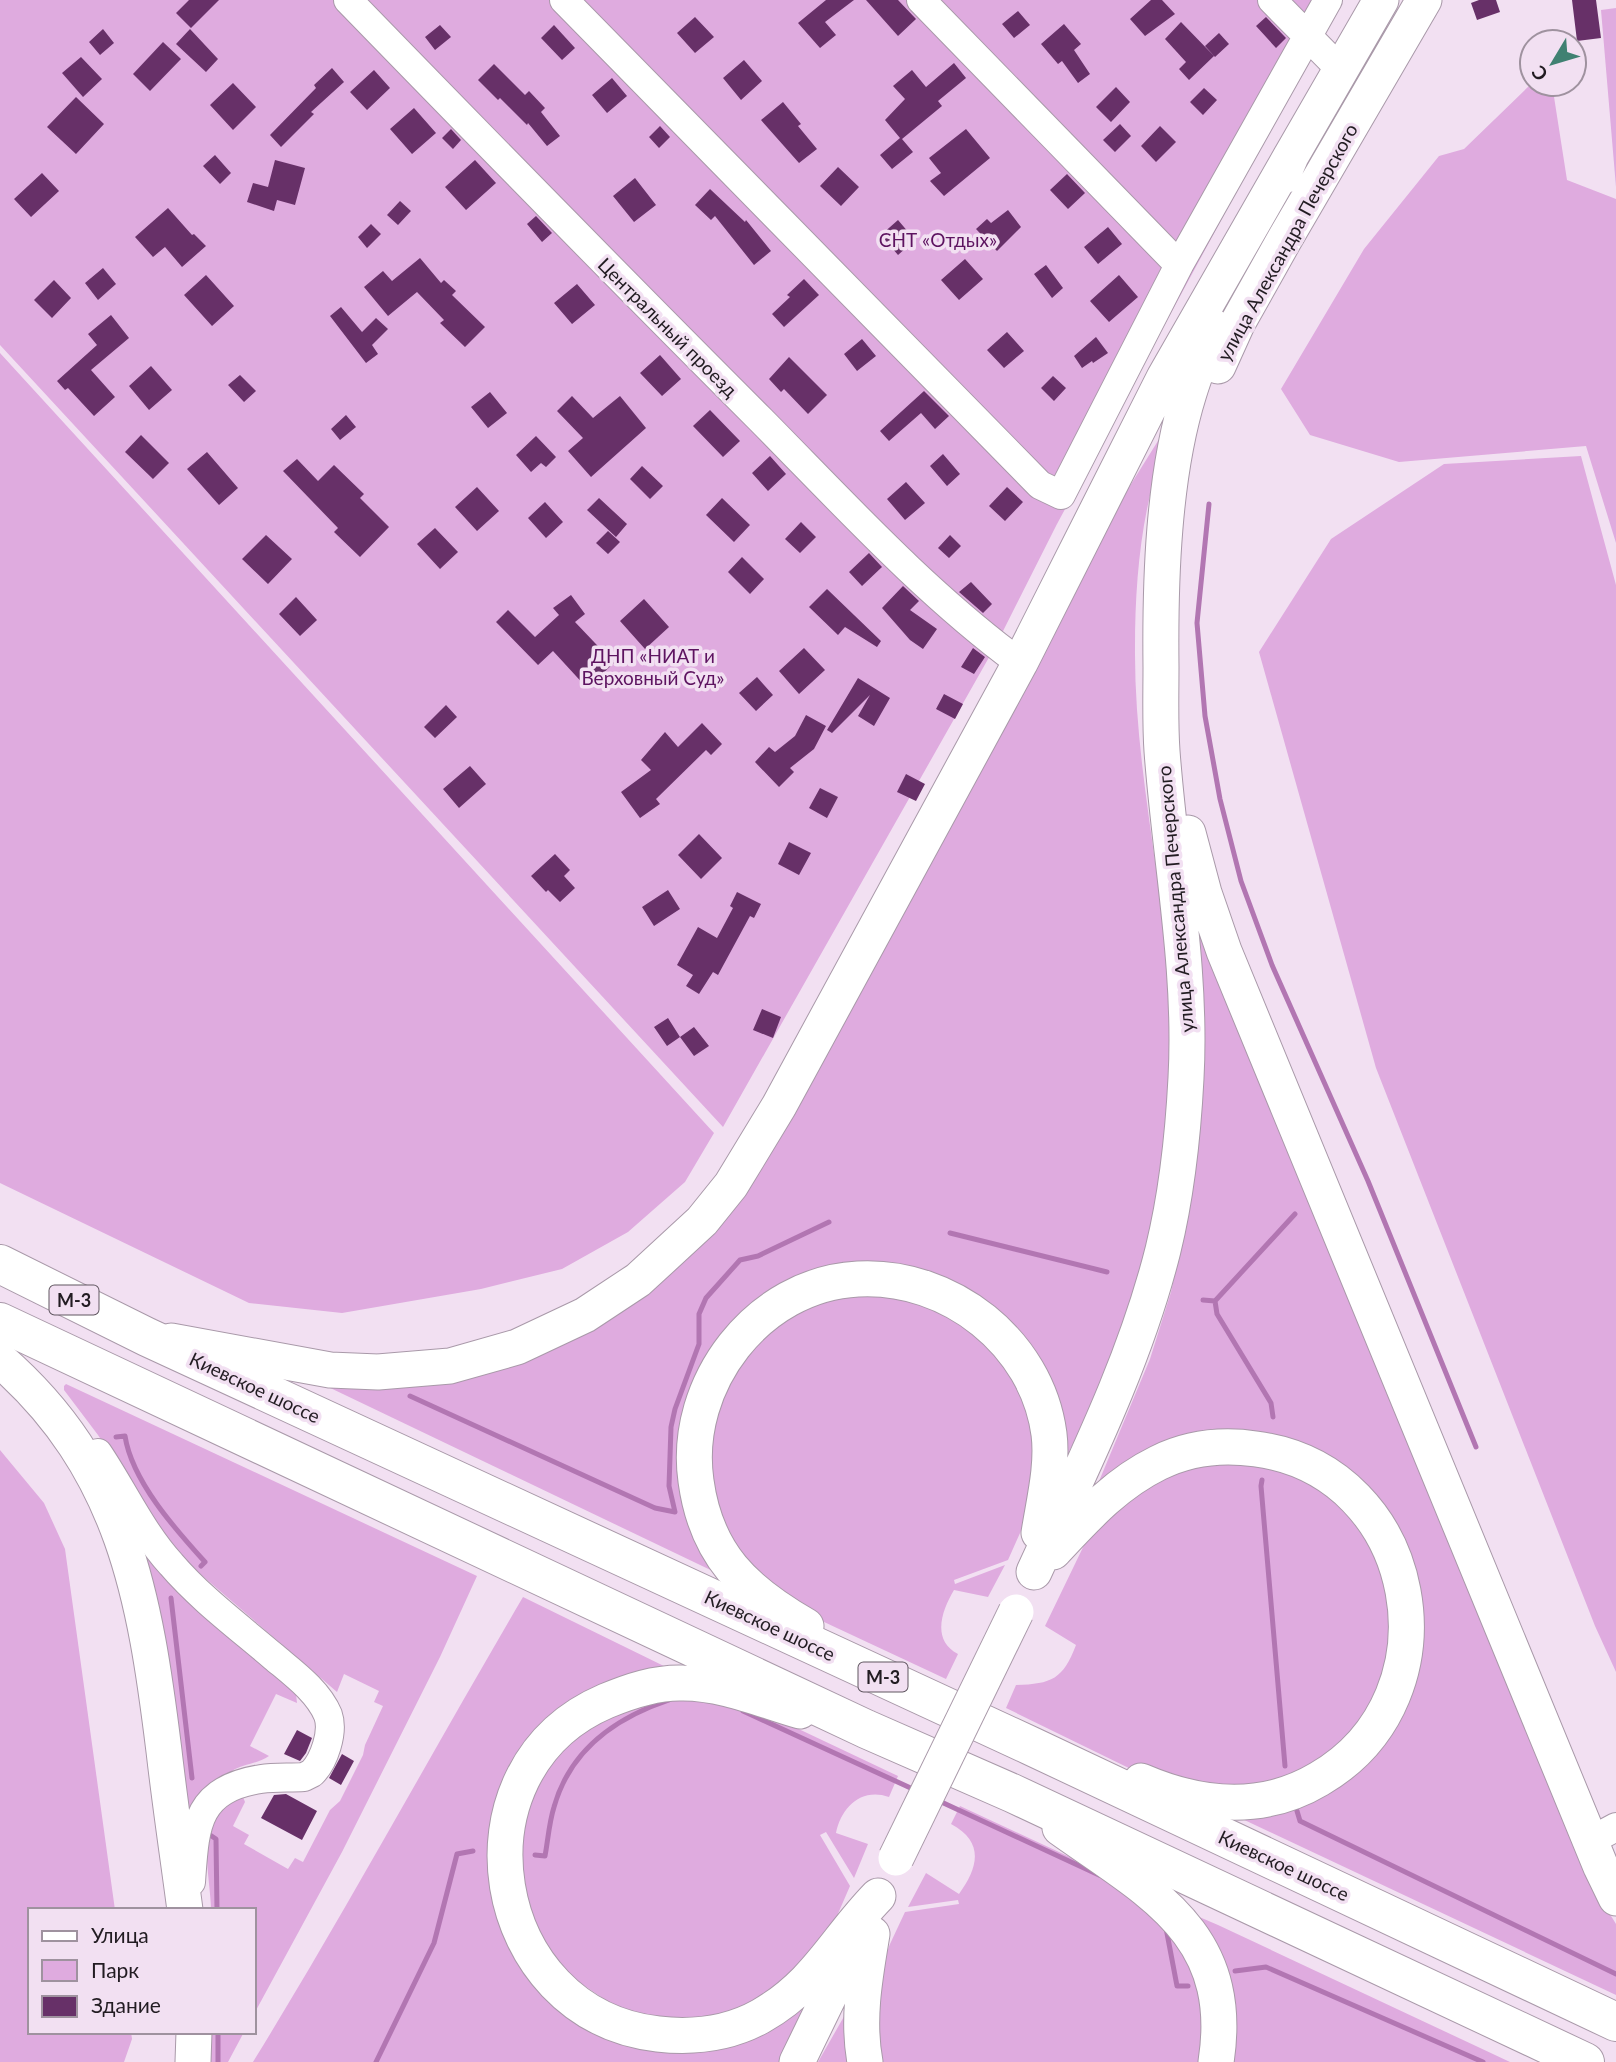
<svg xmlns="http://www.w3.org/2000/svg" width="1616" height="2062" font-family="Lato,sans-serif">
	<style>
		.green { fill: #dfabdf }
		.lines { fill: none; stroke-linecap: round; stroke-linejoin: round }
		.stream { stroke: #b276b2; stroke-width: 5 }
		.building { fill: #673068 }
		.minor-casing { stroke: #a999a9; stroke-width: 30 }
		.major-casing { stroke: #a999a9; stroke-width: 37 }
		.highway-casing { stroke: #a999a9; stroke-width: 40 }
		.minor { stroke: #fff; stroke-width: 28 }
		.major { stroke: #fff; stroke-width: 35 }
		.highway { stroke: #fff; stroke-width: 38 }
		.major-bridge-casing { stroke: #a999a9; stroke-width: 37; stroke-linecap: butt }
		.major-bridge { stroke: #fff; stroke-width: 35 }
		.labels { text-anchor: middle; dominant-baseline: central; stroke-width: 7; stroke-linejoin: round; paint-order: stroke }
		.shield { fill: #f2e0f2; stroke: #605760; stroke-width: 2 }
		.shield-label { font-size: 18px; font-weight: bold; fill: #221c22 }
		.park-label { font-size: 19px; fill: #5d1360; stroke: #f2e0f2 }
		.street-label { font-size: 19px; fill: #221c22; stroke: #f2e0f2 }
	</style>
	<rect width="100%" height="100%" fill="#f2e0f2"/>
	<path class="green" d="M 0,0 L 1340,0 L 1057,524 L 996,645 L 723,1127 L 0,345 Z
		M 1616,8 L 1616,187 L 1601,10 Z
		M 1552,84 L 1567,180 L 1616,199 L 1616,543 L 1586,446 L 1399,462 L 1310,435 L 1281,389 L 1364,249 L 1439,156 L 1464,149 L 1530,85 Z
		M 0,353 L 714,1133 L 685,1182 L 628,1232 L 562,1269 L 481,1289 L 342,1313 L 249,1303 L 0,1183 Z
		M 1171,420 C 1167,443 1158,464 1152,487 C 1139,538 1135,594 1135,647 C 1134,758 1160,868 1169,978 C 1179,1108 1159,1231 1113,1352 C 1098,1391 1083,1428 1062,1464 L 1039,1362 L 842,1266 L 693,1397 L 721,1575 L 322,1384 L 422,1386 L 696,1249 L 1118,505 Z
		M 1581,456 L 1616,585 L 1616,1672 L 1595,1626 L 1376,1068 L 1259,652 L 1331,539 L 1444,464 Z
		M 1194,910 L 1608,1911 L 1616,1924 L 1616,1995 L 1238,1817 L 1348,1773 L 1416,1595 L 1290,1447 L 1097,1486 L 1150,1359 L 1171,1292 L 1188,1215 Z
		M 883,1292 L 953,1313 L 1014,1372 L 1037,1433 L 1029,1513 L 1008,1560 L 954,1580 L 955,1584 L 1005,1565 L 988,1597 L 954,1590 C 942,1610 931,1640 958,1654 L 946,1679 L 792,1607 L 777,1596 L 719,1529 L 705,1444 L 734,1363 L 804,1304 Z
		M 66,1384 L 477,1576 L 440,1657 L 342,1852 L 254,2014 L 254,1910 L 211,1910 C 211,1881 196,1826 223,1805 C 227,1801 237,1799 243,1797 L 245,1802 L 233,1826 L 249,1835 L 244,1844 L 288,1869 L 295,1858 L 303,1862 L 330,1810 L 340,1801 L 363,1755 L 365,1745 L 383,1706 L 374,1702 L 379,1691 L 344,1674 L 337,1692 L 184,1560 L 168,1544 L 98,1435 L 64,1390 L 64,1386 Z
		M 0,1450 L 44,1503 L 65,1549 L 115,1910 L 30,1910 L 30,2032 L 131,2032 L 132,2039 L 124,2062 L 0,2062 Z
		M 1215,1460 L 1271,1465 L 1331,1492 L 1385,1567 L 1396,1646 L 1354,1740 L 1266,1792 L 1137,1772 L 1006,1708 L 1016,1685 C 1052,1684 1063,1679 1076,1645 L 1045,1626 L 1088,1537 L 1145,1482 Z
		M 145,1555 L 187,1600 L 296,1694 L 297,1703 L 276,1694 L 250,1746 L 269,1756 C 257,1764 243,1764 232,1771 C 214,1781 202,1801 189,1817 L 141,1560 Z
		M 523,1597 L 670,1669 L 622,1682 L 494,1814 C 481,1881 496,1950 549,1998 C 567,2014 598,2027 619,2040 L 812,1997 L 780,2062 L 253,2062 C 347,1909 432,1752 523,1597 Z
		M 670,1694 L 769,1715 L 898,1776 L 889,1797 C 861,1787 841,1808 836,1833 L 868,1844 L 854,1878 L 826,1832 L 820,1835 L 850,1886 L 830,1932 L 807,1966 L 726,2021 L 635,2020 L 548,1961 L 514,1860 L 539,1775 L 584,1725 Z
		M 960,1806 L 1102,1872 L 1160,1913 L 1201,1987 L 1203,2062 L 877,2062 L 876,1980 L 890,1944 L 905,1912 L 959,1904 L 958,1900 L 908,1907 L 926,1873 L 959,1894 C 978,1868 985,1842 951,1824 Z
		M 1197,1916 L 1218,1925 L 1510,2062 L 1227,2062 Z
		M 850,2006 L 852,2062 L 818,2062 Z
		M 204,2032 L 244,2032 L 228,2062 L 204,2062 Z"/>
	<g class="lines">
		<path class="stream" d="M 1209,504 L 1197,623 L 1205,716 L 1220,799 L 1241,881 L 1272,965 L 1368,1181 L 1476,1447
			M 950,1233 L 1107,1272
			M 1203,1300 L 1215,1301
			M 410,1396 L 655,1508 L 675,1512 L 669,1486 L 671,1427 L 675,1409 L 699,1344 L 699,1314 L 706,1298 L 740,1260 L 758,1256 L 829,1222
			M 1273,1417 L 1271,1403 L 1217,1314 L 1215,1301 L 1295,1214
			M 116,1437 L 125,1436 C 132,1481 175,1529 205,1562 L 201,1566
			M 1262,1480 L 1261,1486 L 1285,1766
			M 171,1598 L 192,1778
			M 743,1711 L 915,1790
			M 937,1800 L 1099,1875
			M 1297,1811 L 1300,1821 L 1616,1974
			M 210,1835 L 216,1839 L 217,1910
			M 535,1855 L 545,1856 C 548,1840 549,1823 554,1807 C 570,1750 615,1718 669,1700
			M 1166,1928 L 1177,1986 L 1188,1986
			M 1235,1971 L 1266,1967 L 1483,2062
			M 218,2032 L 218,2062
			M 376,2062 L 434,1943 L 457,1854 L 473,1851"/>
	</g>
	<path class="building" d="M 189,0 L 219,0 L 191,28 L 176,13 Z
		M 826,0 L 854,0 L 825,22 L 836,35 L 820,48 L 798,23 Z
		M 866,0 L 898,0 L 916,19 L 898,36 Z
		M 1151,0 L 1162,0 L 1175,14 L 1145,36 L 1130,19 Z
		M 1479,0 L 1496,0 L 1500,12 L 1477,20 L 1471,3 Z
		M 1572,0 L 1596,0 L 1601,38 L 1577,41 Z
		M 1018,11 L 1030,25 L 1014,38 L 1002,24 Z
		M 695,17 L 714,37 L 695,53 L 677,33 Z
		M 1266,17 L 1286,38 L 1276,48 L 1256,26 Z
		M 1181,22 L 1214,56 L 1189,80 L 1179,69 L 1186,62 L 1165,39 Z
		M 1064,24 L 1081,44 L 1074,50 L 1090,74 L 1078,83 L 1062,61 L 1058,64 L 1041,44 Z
		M 440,25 L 451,37 L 435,50 L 425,37 Z
		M 554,25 L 575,48 L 562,60 L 541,38 Z
		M 103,29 L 114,43 L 100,55 L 89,42 Z
		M 190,29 L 218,59 L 206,72 L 176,44 Z
		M 1219,33 L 1229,44 L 1215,57 L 1205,46 Z
		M 163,42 L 181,59 L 150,91 L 133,74 Z
		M 81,57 L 102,79 L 83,97 L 62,73 Z
		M 744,60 L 762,81 L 741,100 L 723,78 Z
		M 954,63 L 966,78 L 938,101 L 942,106 L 902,139 L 913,152 L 892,169 L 880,155 L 900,138 L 885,120 L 905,99 L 893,86 L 912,70 L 926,87 Z
		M 494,64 L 525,95 L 529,91 L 545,108 L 541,112 L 560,136 L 547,146 L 528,123 L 527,125 L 500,98 L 498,100 L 478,80 Z
		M 332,68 L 344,82 L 311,112 L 314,114 L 281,147 L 270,135 L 316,88 L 314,85 Z
		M 374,70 L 390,88 L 367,110 L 350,92 Z
		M 612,78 L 627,96 L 607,113 L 592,95 Z
		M 233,83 L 256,107 L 233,130 L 210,105 Z
		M 1116,87 L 1130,102 L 1111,122 L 1096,107 Z
		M 1204,88 L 1217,100 L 1203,115 L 1190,102 Z
		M 76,97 L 104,124 L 76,154 L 47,127 Z
		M 783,102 L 801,124 L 798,126 L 817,149 L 799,163 L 761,120 Z
		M 414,108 L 436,133 L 412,154 L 390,129 Z
		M 1120,124 L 1131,136 L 1115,152 L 1103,140 Z
		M 660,126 L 670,137 L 659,148 L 649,137 Z
		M 1160,126 L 1176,142 L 1156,162 L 1141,146 Z
		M 451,129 L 461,140 L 453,149 L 442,138 Z
		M 966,129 L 990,158 L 944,196 L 930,181 L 941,173 L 929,158 Z
		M 215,155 L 231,173 L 220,184 L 203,166 Z
		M 275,160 L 305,168 L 295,205 L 277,200 L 274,211 L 247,202 L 253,183 L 268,187 Z
		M 475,160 L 496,183 L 466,210 L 445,187 Z
		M 838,167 L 859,187 L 841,206 L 820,186 Z
		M 42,173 L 59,191 L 31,217 L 14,199 Z
		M 1067,174 L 1085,193 L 1068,209 L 1050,190 Z
		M 635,178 L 656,205 L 634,222 L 613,196 Z
		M 710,189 L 745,222 L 746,220 L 771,251 L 754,265 L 715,216 L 711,220 L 695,205 Z
		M 400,201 L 411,211 L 398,225 L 387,215 Z
		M 168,208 L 192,235 L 194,234 L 206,246 L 182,267 L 165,247 L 153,257 L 135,237 Z
		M 1008,210 L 1021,227 L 997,251 L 976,229 L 987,219 L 991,223 Z
		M 536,216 L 552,233 L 542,242 L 527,224 Z
		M 898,220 L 915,240 L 898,255 L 881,235 Z
		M 371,224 L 381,234 L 367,248 L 358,237 Z
		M 1108,227 L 1122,244 L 1098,264 L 1084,247 Z
		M 420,258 L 441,283 L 444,280 L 456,291 L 452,295 L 485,327 L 465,347 L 440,323 L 444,320 L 417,292 L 388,316 L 364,287 L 383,271 L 392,281 Z
		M 965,259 L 983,279 L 959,300 L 941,280 Z
		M 1046,265 L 1063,288 L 1052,298 L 1034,274 Z
		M 103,268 L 116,284 L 98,300 L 85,283 Z
		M 206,275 L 234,306 L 212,326 L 184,295 Z
		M 1119,275 L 1138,297 L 1109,322 L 1090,301 Z
		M 804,279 L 819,295 L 784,327 L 772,314 L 790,297 L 787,295 Z
		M 54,280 L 71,298 L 52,318 L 34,300 Z
		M 577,284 L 595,305 L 572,324 L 554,303 Z
		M 341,307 L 362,332 L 376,318 L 388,329 L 372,345 L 378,354 L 366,363 L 330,316 Z
		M 111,315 L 129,338 L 91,370 L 115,397 L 94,416 L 68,388 L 65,390 L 57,381 L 97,345 L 88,334 Z
		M 1007,332 L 1024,351 L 1004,368 L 987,350 Z
		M 1096,337 L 1108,353 L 1093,363 L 1092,361 L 1082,368 L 1074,356 Z
		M 862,339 L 876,356 L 857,371 L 844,354 Z
		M 660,355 L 681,379 L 662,396 L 640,373 Z
		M 789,357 L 827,395 L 808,414 L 784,389 L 781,392 L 769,379 Z
		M 151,366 L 172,390 L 149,410 L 129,386 Z
		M 240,375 L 256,391 L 244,402 L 228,385 Z
		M 1053,376 L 1066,388 L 1054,401 L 1041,388 Z
		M 924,391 L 949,416 L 935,429 L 921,413 L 889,441 L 880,431 Z
		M 490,392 L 507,413 L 488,428 L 471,407 Z
		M 572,396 L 593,418 L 620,396 L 646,428 L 591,477 L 568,451 L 583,438 L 557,411 Z
		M 710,410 L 740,441 L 723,457 L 693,426 Z
		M 346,415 L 356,427 L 340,440 L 331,429 Z
		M 141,435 L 169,463 L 153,479 L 125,452 Z
		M 536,436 L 556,457 L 546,467 L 541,463 L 531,472 L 516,455 Z
		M 207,452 L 238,488 L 219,505 L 187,469 Z
		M 943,454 L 960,474 L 947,486 L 930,466 Z
		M 770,456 L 786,474 L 768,491 L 752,473 Z
		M 297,459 L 318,481 L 334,465 L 364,494 L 360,498 L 389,527 L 360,557 L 334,532 L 338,528 L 283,471 Z
		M 642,466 L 663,486 L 650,499 L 630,479 Z
		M 906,482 L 925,503 L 905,520 L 887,499 Z
		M 477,487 L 499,511 L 477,531 L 455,507 Z
		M 1007,487 L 1023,502 L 1005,521 L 989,506 Z
		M 599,498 L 627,524 L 616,537 L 587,510 Z
		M 722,498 L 750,525 L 734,542 L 706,515 Z
		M 545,502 L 563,522 L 546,538 L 528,518 Z
		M 801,522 L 816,537 L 800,553 L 785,539 Z
		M 435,528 L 458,552 L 440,569 L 417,544 Z
		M 608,531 L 620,542 L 608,554 L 596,543 Z
		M 266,535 L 292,559 L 268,584 L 242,559 Z
		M 950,535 L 961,546 L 949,558 L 938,548 Z
		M 869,553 L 882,567 L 862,586 L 849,572 Z
		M 742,557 L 764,579 L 750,594 L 728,572 Z
		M 971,582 L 992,604 L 983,613 L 959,592 Z
		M 903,586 L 919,601 L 910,610 L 937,629 L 923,649 L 910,640 L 882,608 Z
		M 827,589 L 881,641 L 877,647 L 845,627 L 838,635 L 809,607 Z
		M 571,595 L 585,614 L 575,622 L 614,663 L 587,688 L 553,651 L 538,665 L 496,622 L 508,610 L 535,637 L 559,615 L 553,608 Z
		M 296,597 L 317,620 L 300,636 L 279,614 Z
		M 644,599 L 669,627 L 645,649 L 620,621 Z
		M 804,648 L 825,670 L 799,694 L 779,671 Z
		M 973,648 L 985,657 L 974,674 L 961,667 Z
		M 757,677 L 773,695 L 756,711 L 739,693 Z
		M 858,678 L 890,698 L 874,726 L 858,716 L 870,695 L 832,733 L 827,730 Z
		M 944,694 L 963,704 L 955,719 L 936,709 Z
		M 446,705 L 457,717 L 435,738 L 424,727 Z
		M 806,715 L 826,726 L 814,749 L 790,768 L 794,772 L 779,787 L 755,762 L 769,747 L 775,752 L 795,736 Z
		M 702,723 L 722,744 L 711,755 L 706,750 L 656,799 L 660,804 L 640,818 L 621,792 L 651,770 L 641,760 L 665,732 L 678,747 Z
		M 470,766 L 486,784 L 459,808 L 443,789 Z
		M 906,774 L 925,784 L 916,801 L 897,792 Z
		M 820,788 L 838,797 L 827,818 L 809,808 Z
		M 699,834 L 722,858 L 701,879 L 678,855 Z
		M 789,842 L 811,853 L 799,875 L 778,864 Z
		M 555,854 L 570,870 L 564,876 L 575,888 L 560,902 L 548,890 L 546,892 L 531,876 Z
		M 668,890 L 680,909 L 654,926 L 642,907 Z
		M 737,892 L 761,904 L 754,918 L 750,916 L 718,975 L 713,972 L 699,994 L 686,986 L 693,975 L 677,965 L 698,927 L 717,938 L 733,908 L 730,906 Z
		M 762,1009 L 781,1017 L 773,1038 L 753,1030 Z
		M 668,1018 L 680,1037 L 667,1046 L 654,1027 Z
		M 694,1027 L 709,1046 L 694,1056 L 680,1037 Z
		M 297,1730 L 312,1738 L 306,1753 L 300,1761 L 284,1754 Z
		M 342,1754 L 354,1761 L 341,1785 L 329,1778 Z
		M 286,1794 L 317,1811 L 302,1840 L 261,1818 L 274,1795 Z"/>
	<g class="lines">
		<defs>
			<path id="minor" d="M 348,0 C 485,141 622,281 761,420 C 844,504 925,593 1020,663
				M 564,0 L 1040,485 L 1061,495 L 1179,265 L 1328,0
				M 921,0 L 1179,265
				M 1272,0 L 1341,70
				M 98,1453 C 123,1490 141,1531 171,1564 C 201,1599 239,1627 274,1657 C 293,1673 318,1691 328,1715 C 334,1732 324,1761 312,1773 L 304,1777 C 290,1778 275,1777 261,1779 C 195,1789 195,1827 191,1882
				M 1590,1841 L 1616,1827"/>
			<path id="major" d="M 1282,177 L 1291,156 L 1381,0
				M 1218,366 L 1237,324 L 1283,242 L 1424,0
				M 1188,833 L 1204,893 L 1224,951 L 1601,1867 L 1616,1898
				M 171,1341 L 330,1370 L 378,1372 L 450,1366 L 517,1347 L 585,1315 L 638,1280 L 702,1221 L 731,1185 L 779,1106 L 1020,663 L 1164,378 L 1291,156
				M 0,1360 C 124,1468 145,1597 164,1751 C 170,1804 178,1857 185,1910
				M 1053,1552 C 1085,1518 1115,1484 1158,1463 C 1188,1448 1222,1444 1256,1449 C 1421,1471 1462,1696 1319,1779 C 1262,1813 1199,1806 1141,1781
				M 1034,1572 C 1082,1467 1135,1362 1163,1250 C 1177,1193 1183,1136 1186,1078 C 1192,968 1170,860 1162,751 C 1160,723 1161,695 1161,667 C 1160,581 1163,476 1189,393 C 1196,370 1205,348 1214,327
				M 806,1626 C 745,1591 706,1555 696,1481 C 682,1384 758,1284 858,1279 C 950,1274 1037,1343 1049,1434 C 1053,1466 1044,1501 1039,1533
				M 800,1711 C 762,1700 723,1683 683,1683 C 656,1682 630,1691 606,1701 C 445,1770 487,2015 658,2034 C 694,2038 729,2034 761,2016 C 817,1984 835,1940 878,1896
				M 1060,1828 C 1150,1892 1236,1933 1216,2062
				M 193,2062 L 194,2032
				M 797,2062 L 853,1947
				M 865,2062 C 857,2019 865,1976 872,1934"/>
			<path id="highway" d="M 0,1264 L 147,1337 L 1031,1746 L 1616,2022
				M 0,1322 L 866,1729 L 1012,1793 L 1585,2062"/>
		</defs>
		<use href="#minor" class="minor-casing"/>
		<use href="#major" class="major-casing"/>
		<use href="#highway" class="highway-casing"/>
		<use href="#minor" class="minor"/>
		<use href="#major" class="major"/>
		<use href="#highway" class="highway"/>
		<defs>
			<path id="major-bridge" d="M 896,1858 L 1016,1612"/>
		</defs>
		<use href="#major-bridge" class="major-bridge-casing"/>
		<use href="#major-bridge" class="major-bridge"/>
	</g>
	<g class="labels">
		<g class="shield">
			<rect x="49.5" y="1285.5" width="49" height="29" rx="5"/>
			<rect x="858.5" y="1662.5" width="49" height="29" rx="5"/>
		</g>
		<g class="shield-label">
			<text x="74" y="1300">М-3</text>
			<text x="883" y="1677">М-3</text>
		</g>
		<g class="park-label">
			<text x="938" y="239">СНТ «Отдых»</text>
			<text x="653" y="655">ДНП «НИАТ и<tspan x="653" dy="22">Верховный Суд»</tspan></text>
		</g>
		<g class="street-label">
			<text transform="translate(1287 242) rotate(-61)">улица Александра Печерского</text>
			<text transform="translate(668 327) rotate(45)">Центральный проезд</text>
			<text transform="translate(1175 899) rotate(-95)">улица Александра Печерского</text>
			<text transform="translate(255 1387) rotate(25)">Киевское шоссе</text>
			<text transform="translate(770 1625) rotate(25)">Киевское шоссе</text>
			<text transform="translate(1284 1865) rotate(25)">Киевское шоссе</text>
		</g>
	</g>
	<rect x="28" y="1908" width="228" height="126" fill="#f2e0f2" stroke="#9f929f" stroke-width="2"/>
	<rect x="42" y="1931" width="35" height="10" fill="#ffffff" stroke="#9f929f" stroke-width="2"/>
	<text x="91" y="1943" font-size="21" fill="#221c22">Улица</text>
	<rect x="42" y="1960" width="35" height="21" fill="#dfabdf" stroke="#9f929f" stroke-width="2"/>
	<text x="91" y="1978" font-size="21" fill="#221c22">Парк</text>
	<rect x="42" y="1996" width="35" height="21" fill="#673068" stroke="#9f929f" stroke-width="2"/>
	<text x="91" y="2013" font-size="21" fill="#221c22">Здание</text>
	<g transform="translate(1553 63) rotate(232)"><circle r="33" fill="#f2e0f2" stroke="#9f929f" stroke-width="2"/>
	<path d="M0-5L12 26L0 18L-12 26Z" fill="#408172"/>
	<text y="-10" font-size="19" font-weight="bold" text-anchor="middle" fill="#221c22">С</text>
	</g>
</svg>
